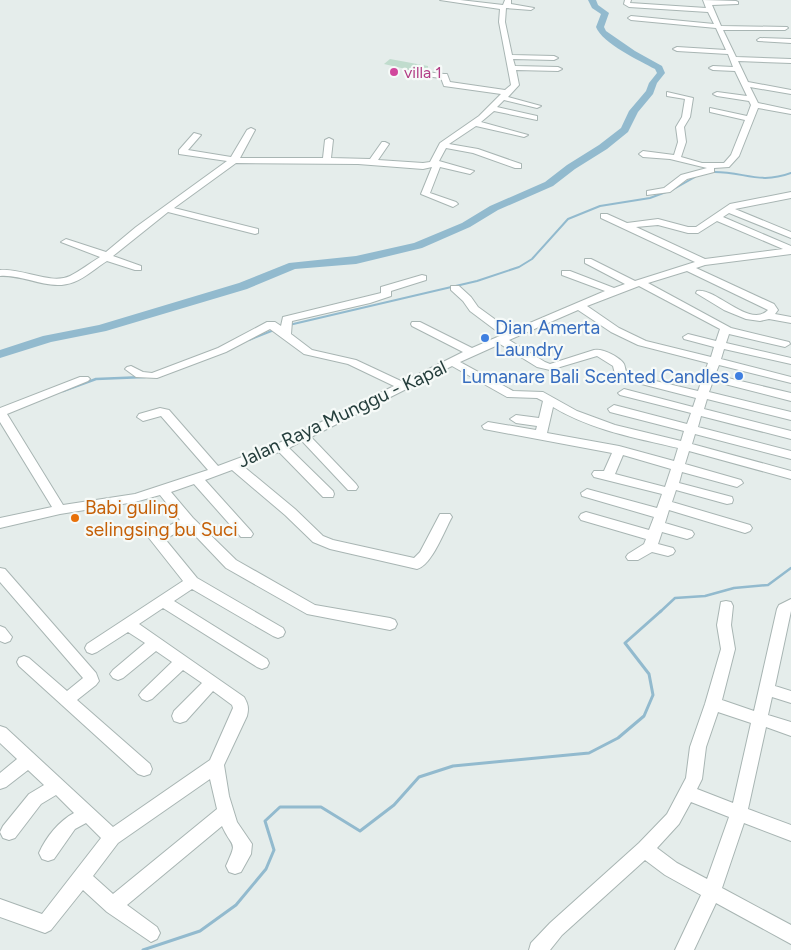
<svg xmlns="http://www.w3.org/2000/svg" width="791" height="950" font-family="Figtree,sans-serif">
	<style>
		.green { fill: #c0dccd }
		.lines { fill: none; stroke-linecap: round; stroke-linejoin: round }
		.stream-far2 { stroke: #92bace; stroke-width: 2 }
		.stream-far1 { stroke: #92bace; stroke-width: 2.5 }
		.stream { stroke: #92bace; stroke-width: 3 }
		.river { fill: #92bace; fill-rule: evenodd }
		.minor-casing { stroke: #a8b5b3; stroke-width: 2 }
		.minor { fill: #fff; fill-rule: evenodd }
		.hotel-dot { fill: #d1479c; stroke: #f6faf8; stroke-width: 2 }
		.shop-dot { fill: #3f7fe0; stroke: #f6faf8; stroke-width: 2 }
		.food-dot { fill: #e8710a; stroke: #f6faf8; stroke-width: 2 }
		.labels { text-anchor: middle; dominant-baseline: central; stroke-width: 4.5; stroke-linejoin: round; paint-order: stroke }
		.far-hotel-label { font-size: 16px; fill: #b23c85; stroke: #f6faf8; text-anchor: start }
		.shop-label { font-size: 19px; fill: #366cbe; stroke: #f6faf8; text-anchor: start }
		.street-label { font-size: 19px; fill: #253e3c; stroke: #f6faf8 }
		.food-label { font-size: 19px; fill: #c56008; stroke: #f6faf8; text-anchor: start }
	</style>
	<rect width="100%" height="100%" fill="#e5edeb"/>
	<path class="green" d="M 390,59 L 428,66 L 428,73 L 423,73 L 384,64 Z"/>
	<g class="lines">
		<path class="stream-far2" d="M 712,172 C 743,171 759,185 791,173
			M 672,190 L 695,177
			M 289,325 L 477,281 L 519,267 L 532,259 L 568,219 L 600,206 L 650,198 L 666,192
			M 249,340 L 274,330"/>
		<path class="stream-far1" d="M 63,391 L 96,379 L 145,377
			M 660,612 L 675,598 L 705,596 L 734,588 L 768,585 L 791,568"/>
		<path class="stream" d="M 143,950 L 200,931 L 236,905 L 266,869 L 274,850 L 265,821 L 280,807 L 321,807 L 360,831 L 394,805 L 419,777 L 453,766 L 589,753 L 618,738 L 644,716 L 653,695 L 649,674 L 625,643 L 661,611"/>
		<path class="river" d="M 588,0 L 596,0 L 598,5 L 609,13 L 604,27 L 606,31 L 635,51 L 662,66 L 665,73 L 657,83 L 653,94 L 638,112 L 628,132 L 607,149 L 575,169 L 553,186 L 498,210 L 470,227 L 422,248 L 356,264 L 295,269 L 247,289 L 106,331 L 51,342 L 0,358 L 0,350 L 43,336 L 99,325 L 239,283 L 289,263 L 356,256 L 414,243 L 462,223 L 490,206 L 545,182 L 567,165 L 599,145 L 621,128 L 629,111 L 646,91 L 649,83 L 657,73 L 655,69 C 640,61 602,43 596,27 L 601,14 L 592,8 Z"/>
		<defs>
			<path id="minor" d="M 440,0 L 460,0 L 503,5 L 505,0 L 511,0 L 511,4 L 534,8 L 531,10 L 506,8 L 505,22 L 512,55 L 554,56 L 558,58 L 554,60 L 513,59 L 515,66 L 558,67 L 562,69 L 558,71 L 516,70 L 519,85 L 508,97 L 541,106 L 537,108 L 504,100 L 497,107 L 537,116 L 537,120 L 494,111 L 481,122 L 528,135 L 524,137 L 476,126 L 449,144 L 478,149 L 521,164 L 521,168 L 515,168 L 473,153 L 446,148 L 439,161 L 474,171 L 470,174 L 440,167 L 430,193 L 456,202 L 458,204 L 453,207 L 421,194 L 432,167 L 423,169 L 358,164 L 236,163 L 174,208 L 258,229 L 258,233 L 255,234 L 168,212 L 113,256 L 141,266 L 141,270 L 135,270 L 107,261 C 97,267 85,278 74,282 C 49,292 25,274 0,276 L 0,270 C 22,268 51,285 70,276 C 80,271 90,263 100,257 L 61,242 L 66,239 L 106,252 L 136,227 L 227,161 L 179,154 L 179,150 L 194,133 L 201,135 L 188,150 L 231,157 L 247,130 L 251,128 L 255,130 L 240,158 L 323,158 L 325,140 L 329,138 L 333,140 L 331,158 L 370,159 L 382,142 L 385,142 L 389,144 L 378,160 L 423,163 L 430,162 L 440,143 L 479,116 L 501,94 L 444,86 L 441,78 L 409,74 L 405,72 L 406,70 L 444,74 L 447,74 L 450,82 L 505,90 L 511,85 L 499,22 L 500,9 Z
				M 625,0 L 631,0 L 630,3 L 706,8 L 703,0 L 736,1 L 738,2 L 738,4 L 712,5 L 721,26 L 787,27 L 788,28 L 785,30 L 723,30 L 736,57 L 791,59 L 791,63 L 738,61 L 748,82 L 791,90 L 791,94 L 750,87 L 758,103 L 791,110 L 791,114 L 758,108 L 739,156 L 729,167 L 714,168 L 714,172 L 687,179 L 670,192 L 647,195 L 647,191 L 664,188 L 681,175 L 707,168 L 670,159 L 643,157 L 639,154 L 643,151 L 674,155 L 678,142 L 676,127 L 682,117 L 685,99 L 667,96 L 667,92 L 693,98 L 690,117 L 684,127 L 686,142 L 681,157 L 702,163 L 724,163 L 731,155 L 745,120 L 710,112 L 710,108 L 747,116 L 751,105 L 749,101 L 717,96 L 713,94 L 717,92 L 747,96 L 735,71 L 713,70 L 709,68 L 713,66 L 733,67 L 728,54 L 677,51 L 673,49 L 677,47 L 726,50 L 716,28 L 631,20 L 628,18 L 631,16 L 714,24 L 708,12 L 629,7 L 624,4 Z
				M 760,38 L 791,39 L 791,43 L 758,41 L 757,40 Z
				M 791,192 L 791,198 L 735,209 L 791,232 L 791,238 L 729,213 L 723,217 L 791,246 L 791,254 L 705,265 L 696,268 L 774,304 L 778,310 L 775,314 L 791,317 L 791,323 L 769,319 L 760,321 L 746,319 L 724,310 L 696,293 L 697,291 C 715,287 750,329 768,310 L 687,271 L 648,283 L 731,328 L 789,342 L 790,344 L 785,347 L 729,334 L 726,343 L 791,358 L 791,364 L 724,349 L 721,359 L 791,377 L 791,383 L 719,365 L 715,375 L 791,393 L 791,401 L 713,381 L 709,392 L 791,412 L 791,420 L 707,399 L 704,409 L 791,431 L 791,439 L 701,416 L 698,427 L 791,451 L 791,459 L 695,434 L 692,444 L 791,471 L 791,479 L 689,451 L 685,464 L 741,480 L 743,483 L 737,487 L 682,472 L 679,483 L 732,497 L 733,500 L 732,503 L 727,504 L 676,490 L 672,502 L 750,525 L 752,528 L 750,531 L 745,533 L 669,510 L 665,523 L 692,531 L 694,534 L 692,537 L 687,539 L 662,532 L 658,544 L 673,548 L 675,551 L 673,554 L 668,556 L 652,552 L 638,560 L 628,560 L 626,557 L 628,554 L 644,544 L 646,539 L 581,520 L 579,517 L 581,514 L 586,512 L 649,530 L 654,517 L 582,496 L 581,493 L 587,489 L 657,508 L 662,494 L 594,477 L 592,474 L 594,471 L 604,471 L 612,453 L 484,429 L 482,426 L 488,422 L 536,430 L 537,426 L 516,423 L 510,419 L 516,415 L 539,418 L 543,401 L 537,398 L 507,397 L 452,366 L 311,437 L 356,484 L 358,487 L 356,490 L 348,490 L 302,441 L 289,448 L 333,491 L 334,494 L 333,497 L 323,497 L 279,452 L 243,466 L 295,509 L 323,536 L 333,540 L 414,558 L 420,552 L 440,514 L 450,514 L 452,517 C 444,531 432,565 417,569 L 330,549 L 313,542 L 285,515 L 232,470 L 205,480 L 251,531 L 253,534 L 251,537 L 241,537 L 194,484 L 171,492 L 193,518 L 236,560 L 315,605 L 390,618 L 395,620 L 397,624 L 395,628 L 390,630 L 307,614 L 226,568 L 187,527 L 165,539 L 197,578 L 283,628 L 285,632 L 283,636 L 278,638 L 273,636 L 192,589 L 174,601 L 267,659 L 269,663 L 267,667 L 262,669 L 257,667 L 163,608 L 139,624 L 244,697 C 248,704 249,708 247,716 L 224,765 L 229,796 L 237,822 L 252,844 L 251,854 L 241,872 L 235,874 L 229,872 L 226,866 C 238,839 233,850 222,826 L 127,905 L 157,927 L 160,933 L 157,939 L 151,942 L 107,912 L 83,890 L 51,930 L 45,933 L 0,917 L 0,899 L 42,914 L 101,838 L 86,823 L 75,829 L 54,859 L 48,861 L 42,859 L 39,853 C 46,837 59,821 74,813 L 56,795 L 41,804 L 15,838 L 9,840 L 3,838 L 0,832 L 3,826 L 29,794 L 44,785 L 28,770 L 6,787 L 0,789 L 0,773 L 17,759 L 0,743 L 0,726 L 6,728 L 113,827 L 210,760 L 233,708 L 232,705 L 213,691 L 186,721 L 180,723 L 174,721 L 172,716 L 174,711 L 202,683 L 183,670 L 152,699 L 147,701 L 142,699 L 139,695 L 142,691 L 172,662 L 156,651 L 123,678 L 118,680 L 113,678 L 110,674 L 113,670 L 145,643 L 128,632 L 97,652 L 92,654 L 87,652 L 85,648 L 87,644 L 183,581 L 149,538 L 151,535 L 180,520 L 160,495 L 135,502 L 60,514 L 0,528 L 0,518 L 52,507 L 0,422 L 0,408 L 80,377 L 88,377 L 90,379 L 88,381 L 7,414 L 63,505 L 135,494 L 208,470 L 161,416 L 143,421 L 137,417 L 139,414 L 160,408 L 169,410 L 218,466 L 277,444 L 394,386 L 348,364 L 304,354 L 270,329 L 226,352 L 157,378 L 136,377 L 125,369 L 127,367 L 131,366 L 143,372 L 152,373 L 218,348 L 267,322 L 275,322 L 281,326 L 283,317 L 381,293 L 381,287 L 422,275 L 426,276 L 426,280 L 391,291 L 391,296 L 370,303 L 292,321 L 291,334 L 312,350 L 356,360 L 403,382 L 463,352 L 412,326 L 411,324 L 412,322 L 420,322 L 472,348 L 502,335 L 470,311 L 463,301 L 451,290 L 451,286 L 459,286 L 471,297 L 478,307 L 511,331 L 605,291 L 562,275 L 562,271 L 570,271 L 614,288 L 625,284 L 585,263 L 585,259 L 591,259 L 635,281 L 695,262 L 601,218 L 601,214 L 607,214 L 627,223 L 658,219 L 688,227 L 696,227 L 730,204 ZM 717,221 L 783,249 L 705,259 L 636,227 L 658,225 L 688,233 L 698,233 ZM 639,286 L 720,329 L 716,341 L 688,334 L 683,337 L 684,339 L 714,347 L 711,357 L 646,341 L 619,328 L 587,306 ZM 578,310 L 611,332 L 638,345 L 708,363 L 698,391 L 630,375 C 624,371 626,369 624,364 C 620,357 602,348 594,350 L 550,364 L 545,362 L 509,340 ZM 500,344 L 537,367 L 550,370 L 597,356 L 613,366 L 615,374 L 622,379 L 696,398 L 693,407 L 624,389 L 618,393 L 620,395 L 691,413 L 687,424 L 614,405 L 608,409 L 610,412 L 684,431 L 681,441 L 615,425 L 577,411 L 543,392 L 513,391 L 460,362 ZM 553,407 C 591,430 636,438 678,448 L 674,461 L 619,446 L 547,433 ZM 623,455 L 671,469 L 665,487 L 615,474 ZM 210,779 L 217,809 L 113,894 L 93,876 L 118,843 Z
				M 0,568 L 5,569 L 96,673 L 99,681 L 96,685 L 77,700 L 150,764 L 152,769 L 150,774 L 144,776 L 138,774 L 19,666 L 17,662 L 19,658 L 24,656 L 29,658 L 67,691 L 83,678 L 0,582 Z
				M 791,599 L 791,611 L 775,686 L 791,691 L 791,703 L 772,697 L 768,715 L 791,722 L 791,736 L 766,727 L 748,809 L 791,825 L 791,841 L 744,823 L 722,888 L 791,925 L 791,944 L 716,903 L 694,950 L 675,950 L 701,895 L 665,875 L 645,860 L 562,935 L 550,950 L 529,950 L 531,943 L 550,923 L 639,843 L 667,814 L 686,778 L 690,747 L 705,704 L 721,649 L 717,625 L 721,602 L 726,601 L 731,602 L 733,606 L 731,625 L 735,649 L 722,700 L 754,711 L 777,609 L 779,605 ZM 718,712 L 751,723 L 733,803 L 697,789 L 702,779 L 706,747 ZM 691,802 L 729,817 L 707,879 L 677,863 L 657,848 L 679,824 Z
				M 0,626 L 5,628 L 12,637 L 10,641 L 5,643 L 0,641 Z"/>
		</defs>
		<use href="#minor" class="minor-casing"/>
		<use href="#minor" class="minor"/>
	</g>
	<circle class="hotel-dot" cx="394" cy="72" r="5"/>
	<g class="shop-dot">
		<circle cx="485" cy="338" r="5"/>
		<circle cx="739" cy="376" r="5"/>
	</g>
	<circle class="food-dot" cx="75" cy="518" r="5"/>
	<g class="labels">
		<g class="far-hotel-label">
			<text x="404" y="72">villa 1</text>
		</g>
		<g class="shop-label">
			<text x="495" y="327">Dian Amerta<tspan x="495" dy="22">Laundry</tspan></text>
			<text x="729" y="376" text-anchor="end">Lumanare Bali Scented Candles</text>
		</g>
		<g class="street-label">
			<text transform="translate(342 414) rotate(-25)">Jalan Raya Munggu - Kapal</text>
		</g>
		<g class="food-label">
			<text x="85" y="507">Babi guling<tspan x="85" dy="22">selingsing bu Suci</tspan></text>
		</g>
	</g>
</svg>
